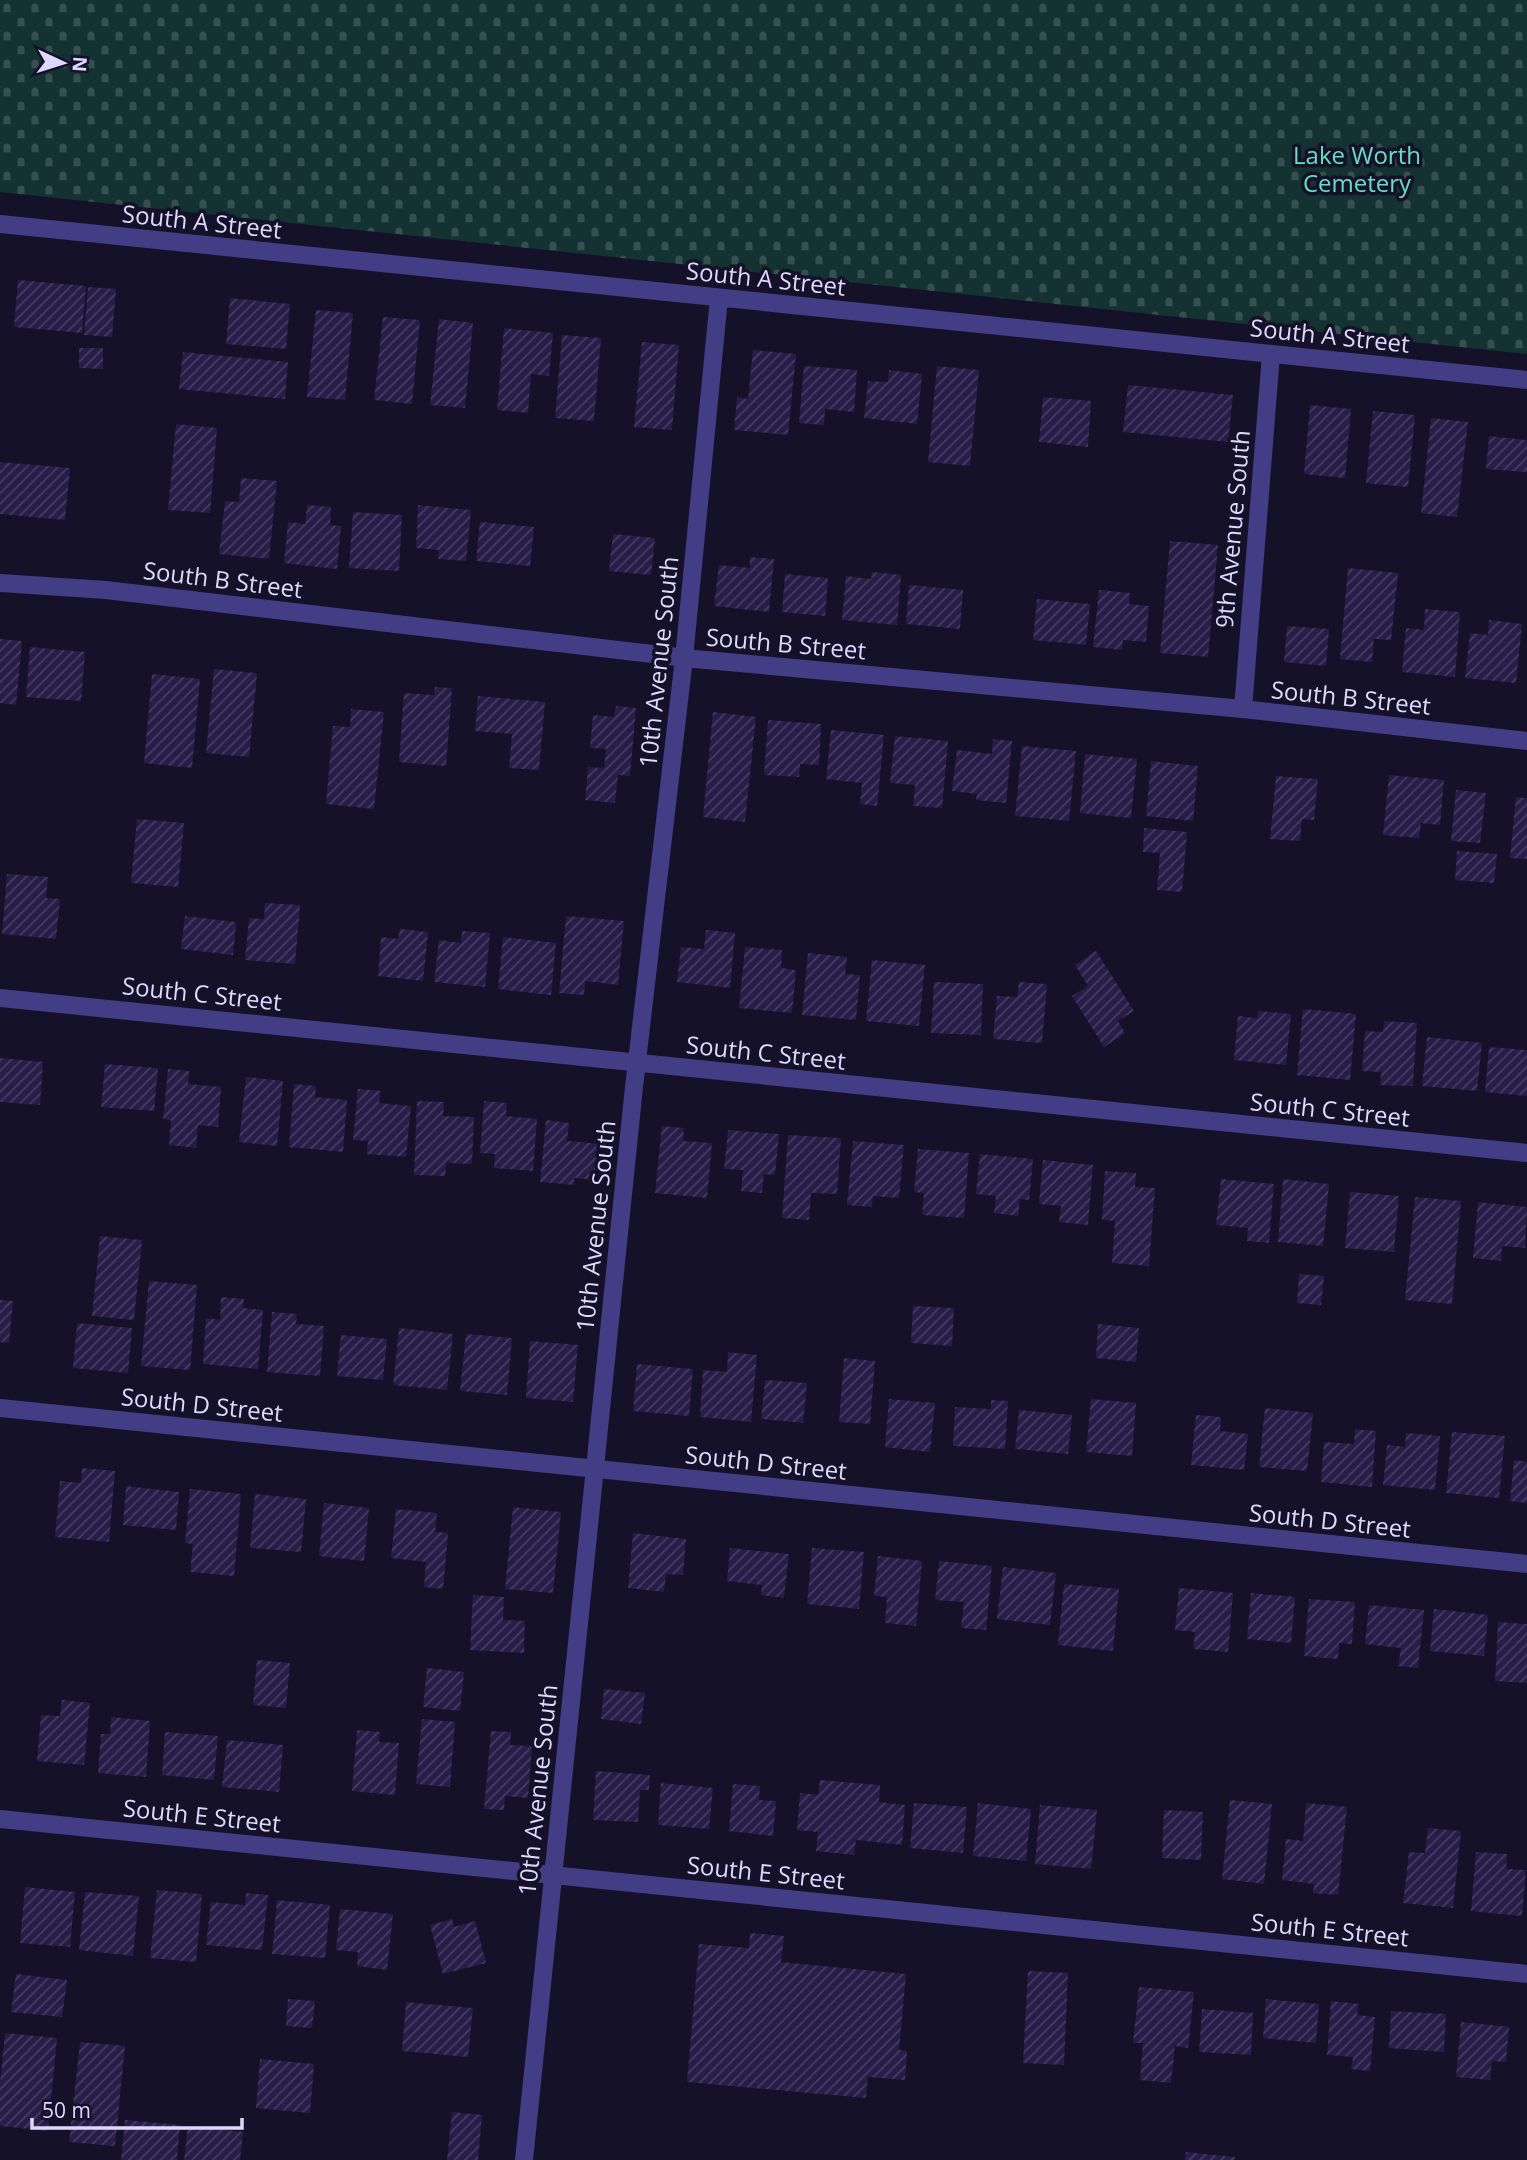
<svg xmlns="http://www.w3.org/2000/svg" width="1527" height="2160" font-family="'Open Sans',sans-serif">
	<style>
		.cemetery { fill: url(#cemetery-stones) }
		.building { fill: url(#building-hatch) }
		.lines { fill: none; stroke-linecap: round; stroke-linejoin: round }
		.minor { stroke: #423d85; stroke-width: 18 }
		.labels { text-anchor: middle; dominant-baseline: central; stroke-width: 7; stroke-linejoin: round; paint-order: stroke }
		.park-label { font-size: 24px; fill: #65dec3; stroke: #151128 }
		.street-label { font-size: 24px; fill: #ded8fe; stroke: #151128 }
	</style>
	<defs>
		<pattern id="cemetery-stones" width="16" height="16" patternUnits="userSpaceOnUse" patternTransform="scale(1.75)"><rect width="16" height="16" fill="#143231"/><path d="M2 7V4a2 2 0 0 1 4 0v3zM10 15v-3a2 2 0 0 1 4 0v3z" fill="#364f50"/></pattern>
		<pattern id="building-hatch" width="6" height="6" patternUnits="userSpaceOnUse" patternTransform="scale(1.75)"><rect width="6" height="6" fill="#271d48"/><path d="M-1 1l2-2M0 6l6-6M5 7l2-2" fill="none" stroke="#463d63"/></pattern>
	</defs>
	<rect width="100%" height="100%" fill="#151128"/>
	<path class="cemetery" d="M 0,0 L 1527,0 L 1527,354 L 0,192 Z"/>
	<path class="building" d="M 18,280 L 86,286 L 82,333 L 14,327 Z
		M 88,287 L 116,289 L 112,337 L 84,335 Z
		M 230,298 L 290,304 L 286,349 L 226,344 Z
		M 316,310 L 353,313 L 345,400 L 307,397 Z
		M 383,317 L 420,320 L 412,404 L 374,400 Z
		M 439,319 L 473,323 L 465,408 L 430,405 Z
		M 504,328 L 553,333 L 549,376 L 531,374 L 528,413 L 497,410 Z
		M 562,335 L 601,338 L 594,421 L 555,418 Z
		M 642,342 L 679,345 L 672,430 L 634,427 Z
		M 79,348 L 103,348 L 103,369 L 79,368 Z
		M 753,350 L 796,354 L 788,435 L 734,430 L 737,397 L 748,399 Z
		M 183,352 L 288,362 L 285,399 L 179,389 Z
		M 804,366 L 857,370 L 854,412 L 825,409 L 824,425 L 799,423 Z
		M 937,366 L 979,370 L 970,466 L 928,462 Z
		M 889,370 L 922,374 L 917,424 L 864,418 L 868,381 L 888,382 Z
		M 1128,385 L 1233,395 L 1228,442 L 1123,432 Z
		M 1043,397 L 1091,401 L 1088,447 L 1039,442 Z
		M 1310,405 L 1351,409 L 1345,478 L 1304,474 Z
		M 1373,411 L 1415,415 L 1408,487 L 1366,483 Z
		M 1431,418 L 1468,422 L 1457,517 L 1421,513 Z
		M 176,424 L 217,428 L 210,513 L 168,510 Z
		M 1489,436 L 1527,440 L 1527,472 L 1486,469 Z
		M 0,462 L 70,468 L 65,520 L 0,514 Z
		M 241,478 L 277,481 L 269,559 L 219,554 L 225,501 L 239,502 Z
		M 307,505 L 331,507 L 330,525 L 341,526 L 337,569 L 284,563 L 288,522 L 305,524 Z
		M 418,505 L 471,510 L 466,561 L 438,559 L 439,550 L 416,548 Z
		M 353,512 L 402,515 L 399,571 L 349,568 Z
		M 480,522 L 534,527 L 530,566 L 476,561 Z
		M 613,534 L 655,538 L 651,575 L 609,571 Z
		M 1170,541 L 1218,545 L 1208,657 L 1160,653 Z
		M 750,557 L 774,559 L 769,612 L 714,606 L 719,565 L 750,568 Z
		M 1348,568 L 1398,573 L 1391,640 L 1374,639 L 1372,662 L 1340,659 Z
		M 872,572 L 901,575 L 897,625 L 842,620 L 846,576 L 871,579 Z
		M 785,574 L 828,578 L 825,616 L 782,612 Z
		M 909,585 L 963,590 L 960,629 L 906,624 Z
		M 1099,590 L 1130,593 L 1129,604 L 1149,606 L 1146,642 L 1123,640 L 1122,650 L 1093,647 Z
		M 1037,599 L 1090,604 L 1086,645 L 1033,640 Z
		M 1425,609 L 1460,612 L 1455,677 L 1402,672 L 1406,628 L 1424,630 Z
		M 1489,620 L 1522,624 L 1516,683 L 1465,678 L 1470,633 L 1488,635 Z
		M 1287,626 L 1329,629 L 1326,666 L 1284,662 Z
		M 0,639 L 22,641 L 16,705 L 0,703 Z
		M 30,647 L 85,652 L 81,701 L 26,697 Z
		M 214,669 L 257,673 L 249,757 L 206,753 Z
		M 152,674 L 200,679 L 192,768 L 144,763 Z
		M 435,687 L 452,688 L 446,766 L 399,762 L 404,693 L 434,695 Z
		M 478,696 L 545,702 L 539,770 L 509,768 L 512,734 L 475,731 Z
		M 616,706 L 636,708 L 630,776 L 618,775 L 615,803 L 585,800 L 588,767 L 604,768 L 606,749 L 590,748 L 593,715 L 614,717 Z
		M 351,709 L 384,712 L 374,809 L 326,804 L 333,726 L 350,727 Z
		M 713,712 L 756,717 L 745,822 L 703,817 Z
		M 768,720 L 821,724 L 819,765 L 800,764 L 799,777 L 764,775 Z
		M 831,730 L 884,735 L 877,806 L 860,804 L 862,783 L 826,779 Z
		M 895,736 L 948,741 L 942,808 L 913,806 L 915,785 L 890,783 Z
		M 993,739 L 1012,741 L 1006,803 L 976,800 L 977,794 L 952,791 L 957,750 L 992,754 Z
		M 1022,746 L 1076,751 L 1069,821 L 1015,816 Z
		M 1085,754 L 1137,759 L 1131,818 L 1080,813 Z
		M 1151,761 L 1198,766 L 1193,821 L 1146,816 Z
		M 1389,775 L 1444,780 L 1440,825 L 1421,823 L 1419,838 L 1383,835 Z
		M 1276,776 L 1318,779 L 1314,820 L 1302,819 L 1300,841 L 1270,839 Z
		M 1456,790 L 1486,793 L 1480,843 L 1451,841 Z
		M 1516,797 L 1527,798 L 1527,859 L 1510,858 Z
		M 137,819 L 184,823 L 178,887 L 131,883 Z
		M 1144,828 L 1187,832 L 1182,892 L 1157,890 L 1160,853 L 1143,852 Z
		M 1457,851 L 1497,854 L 1494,883 L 1455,880 Z
		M 7,874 L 48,877 L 46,898 L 60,899 L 56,939 L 2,934 Z
		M 265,903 L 300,905 L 295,964 L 245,960 L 249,918 L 264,919 Z
		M 185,916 L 236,922 L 233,955 L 181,949 Z
		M 566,916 L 624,921 L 618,985 L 585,981 L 584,995 L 559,993 Z
		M 400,929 L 428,932 L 423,981 L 378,976 L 381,937 L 398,939 Z
		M 706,930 L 735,933 L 730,988 L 677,982 L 681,947 L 704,949 Z
		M 462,931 L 490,933 L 485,987 L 434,982 L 439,940 L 461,943 Z
		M 503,937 L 556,943 L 551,995 L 498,989 Z
		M 745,947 L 782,950 L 781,968 L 796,970 L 792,1013 L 739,1008 Z
		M 1096,951 L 1134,1011 L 1118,1021 L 1125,1033 L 1104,1047 L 1072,996 L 1088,986 L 1075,965 Z
		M 808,953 L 847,957 L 845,974 L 860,975 L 856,1020 L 802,1015 Z
		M 872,960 L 925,965 L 919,1026 L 866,1021 Z
		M 934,982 L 983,984 L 981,1035 L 931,1033 Z
		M 1019,982 L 1047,984 L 1042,1043 L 993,1039 L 997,996 L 1017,997 Z
		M 1303,1009 L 1356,1014 L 1350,1080 L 1297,1075 Z
		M 1258,1011 L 1291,1014 L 1286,1065 L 1234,1060 L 1238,1016 L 1257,1018 Z
		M 1384,1021 L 1417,1023 L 1413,1086 L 1380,1085 L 1381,1072 L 1362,1071 L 1365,1031 L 1383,1032 Z
		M 1427,1037 L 1482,1043 L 1477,1091 L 1422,1086 Z
		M 1489,1047 L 1527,1050 L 1527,1096 L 1485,1092 Z
		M 0,1058 L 43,1062 L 40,1105 L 0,1102 Z
		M 105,1064 L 158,1068 L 154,1111 L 101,1107 Z
		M 168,1069 L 189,1071 L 188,1084 L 221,1087 L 218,1127 L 198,1125 L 196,1148 L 169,1145 L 171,1120 L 163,1119 Z
		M 246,1077 L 283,1081 L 277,1146 L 239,1142 Z
		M 294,1084 L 316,1086 L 315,1097 L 347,1100 L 343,1152 L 289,1147 Z
		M 358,1089 L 381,1091 L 379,1103 L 411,1106 L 406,1157 L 367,1154 L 368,1141 L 353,1140 Z
		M 417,1101 L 444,1102 L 443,1116 L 474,1117 L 472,1164 L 446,1163 L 445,1176 L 414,1175 Z
		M 484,1101 L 507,1103 L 506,1116 L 537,1119 L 533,1171 L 494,1168 L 495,1154 L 480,1153 Z
		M 546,1120 L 569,1123 L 567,1141 L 600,1144 L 596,1180 L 574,1178 L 574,1185 L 540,1182 Z
		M 662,1126 L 684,1128 L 683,1141 L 712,1143 L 707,1198 L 655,1193 Z
		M 728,1130 L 779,1134 L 775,1175 L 764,1174 L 762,1193 L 741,1191 L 743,1170 L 724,1169 Z
		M 788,1135 L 841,1138 L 837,1194 L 811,1193 L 809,1220 L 782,1218 Z
		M 853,1141 L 904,1145 L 899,1198 L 873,1196 L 872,1207 L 847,1205 Z
		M 918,1149 L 969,1153 L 964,1218 L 922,1215 L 924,1193 L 914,1192 Z
		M 980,1154 L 1033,1159 L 1029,1200 L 1020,1199 L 1018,1216 L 994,1213 L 996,1196 L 976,1194 Z
		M 1043,1160 L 1093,1165 L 1088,1225 L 1059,1222 L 1061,1206 L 1039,1204 Z
		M 1105,1171 L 1136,1173 L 1135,1187 L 1155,1188 L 1149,1266 L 1112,1263 L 1115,1221 L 1102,1220 Z
		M 1221,1179 L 1274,1184 L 1269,1243 L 1247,1241 L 1248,1228 L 1216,1225 Z
		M 1283,1179 L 1329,1184 L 1323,1246 L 1278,1242 Z
		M 1350,1192 L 1399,1196 L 1394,1252 L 1345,1248 Z
		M 1415,1197 L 1461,1201 L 1452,1304 L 1405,1300 Z
		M 1478,1202 L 1527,1207 L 1525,1248 L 1502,1246 L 1501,1261 L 1473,1258 Z
		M 100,1236 L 142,1240 L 134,1320 L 92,1316 Z
		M 1299,1274 L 1324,1276 L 1321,1305 L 1297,1303 Z
		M 149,1281 L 197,1285 L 190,1370 L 141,1366 Z
		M 221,1297 L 244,1299 L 243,1308 L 263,1310 L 258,1369 L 203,1364 L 206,1318 L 220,1320 Z
		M 0,1300 L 13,1301 L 9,1343 L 0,1342 Z
		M 913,1306 L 954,1308 L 952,1346 L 911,1343 Z
		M 272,1312 L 297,1314 L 296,1324 L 324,1326 L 320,1376 L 267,1372 Z
		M 77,1323 L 132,1328 L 128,1373 L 73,1368 Z
		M 1098,1324 L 1139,1328 L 1136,1362 L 1096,1358 Z
		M 399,1328 L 453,1334 L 447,1390 L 393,1385 Z
		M 466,1334 L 512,1338 L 507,1395 L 460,1391 Z
		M 341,1335 L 387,1339 L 383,1380 L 337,1376 Z
		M 530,1341 L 578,1345 L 573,1402 L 526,1398 Z
		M 728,1352 L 757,1355 L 751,1422 L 700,1417 L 703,1370 L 727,1372 Z
		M 844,1358 L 875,1361 L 870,1424 L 839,1422 Z
		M 637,1364 L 693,1369 L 689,1416 L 633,1411 Z
		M 765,1380 L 807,1383 L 803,1423 L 761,1419 Z
		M 889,1399 L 935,1403 L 930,1452 L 885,1447 Z
		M 1091,1399 L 1136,1403 L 1132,1456 L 1086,1452 Z
		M 991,1400 L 1008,1401 L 1005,1449 L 953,1446 L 955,1407 L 991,1409 Z
		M 1265,1408 L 1313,1413 L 1307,1471 L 1259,1467 Z
		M 1019,1410 L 1072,1415 L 1068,1454 L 1015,1449 Z
		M 1196,1415 L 1221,1417 L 1220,1431 L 1248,1434 L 1244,1470 L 1191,1465 Z
		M 1355,1429 L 1376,1431 L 1372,1487 L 1321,1482 L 1324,1442 L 1354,1444 Z
		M 1452,1432 L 1505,1436 L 1499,1498 L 1446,1493 Z
		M 1406,1433 L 1440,1436 L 1435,1490 L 1383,1485 L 1387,1445 L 1405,1447 Z
		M 1514,1460 L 1527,1462 L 1527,1503 L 1510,1501 Z
		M 82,1468 L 115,1471 L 109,1542 L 55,1537 L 60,1481 L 81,1483 Z
		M 126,1486 L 179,1492 L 176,1530 L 123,1525 Z
		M 190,1489 L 241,1494 L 234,1576 L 190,1572 L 193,1544 L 185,1543 Z
		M 255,1494 L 306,1499 L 301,1552 L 250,1548 Z
		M 324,1503 L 369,1508 L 364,1561 L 319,1556 Z
		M 513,1507 L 561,1512 L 553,1593 L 505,1589 Z
		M 396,1509 L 437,1513 L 435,1532 L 448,1533 L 443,1589 L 424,1587 L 426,1562 L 391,1558 Z
		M 633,1533 L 686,1539 L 683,1575 L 666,1574 L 664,1592 L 628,1588 Z
		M 730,1548 L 789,1554 L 784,1598 L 761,1595 L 762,1585 L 727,1581 Z
		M 812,1548 L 864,1552 L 859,1609 L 807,1604 Z
		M 878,1556 L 922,1561 L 916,1626 L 885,1623 L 887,1597 L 874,1596 Z
		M 939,1561 L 992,1566 L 986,1630 L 961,1628 L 964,1602 L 935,1600 Z
		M 1003,1567 L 1056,1573 L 1050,1625 L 997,1619 Z
		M 1064,1584 L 1119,1589 L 1113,1651 L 1058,1645 Z
		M 1179,1588 L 1233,1593 L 1228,1652 L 1193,1649 L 1195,1632 L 1175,1630 Z
		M 1251,1593 L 1295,1597 L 1291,1643 L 1247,1639 Z
		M 473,1595 L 504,1597 L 503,1620 L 525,1621 L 524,1653 L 470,1650 Z
		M 1309,1599 L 1355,1602 L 1352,1644 L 1339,1643 L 1338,1659 L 1304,1656 Z
		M 1369,1605 L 1424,1610 L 1418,1668 L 1398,1666 L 1401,1648 L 1365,1644 Z
		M 1434,1609 L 1488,1615 L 1484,1656 L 1430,1651 Z
		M 1498,1622 L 1527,1624 L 1527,1683 L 1495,1681 Z
		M 257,1660 L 290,1663 L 286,1708 L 253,1705 Z
		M 427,1668 L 464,1672 L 460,1711 L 423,1707 Z
		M 604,1689 L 645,1693 L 641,1724 L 601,1719 Z
		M 62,1700 L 90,1703 L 84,1765 L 37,1761 L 41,1715 L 60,1716 Z
		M 111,1717 L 150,1721 L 146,1777 L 98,1773 L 101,1734 L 110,1734 Z
		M 422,1719 L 455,1722 L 450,1787 L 416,1784 Z
		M 357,1730 L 380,1732 L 379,1742 L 399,1743 L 395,1795 L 352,1791 Z
		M 491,1731 L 511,1732 L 510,1745 L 532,1746 L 528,1798 L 505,1796 L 504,1810 L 484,1809 Z
		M 165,1732 L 218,1736 L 214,1780 L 162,1775 Z
		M 227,1740 L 283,1745 L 279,1792 L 222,1787 Z
		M 596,1771 L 650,1775 L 649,1790 L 640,1790 L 638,1822 L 593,1820 Z
		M 820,1780 L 880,1785 L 879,1802 L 905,1805 L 902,1845 L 856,1840 L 854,1855 L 816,1851 L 818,1832 L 797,1830 L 800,1793 L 818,1795 Z
		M 661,1783 L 713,1788 L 709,1829 L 658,1825 Z
		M 733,1784 L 760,1786 L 759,1800 L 776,1801 L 773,1836 L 729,1831 Z
		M 1230,1800 L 1272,1804 L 1264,1884 L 1222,1879 Z
		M 914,1803 L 967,1807 L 963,1853 L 910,1848 Z
		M 978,1803 L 1031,1809 L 1026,1861 L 973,1856 Z
		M 1306,1803 L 1347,1807 L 1338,1895 L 1313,1893 L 1314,1884 L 1282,1880 L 1286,1839 L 1303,1841 Z
		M 1040,1805 L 1097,1810 L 1091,1869 L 1035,1864 Z
		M 1164,1810 L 1203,1812 L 1201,1860 L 1162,1858 Z
		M 1428,1828 L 1461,1831 L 1453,1908 L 1403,1903 L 1409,1852 L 1425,1853 Z
		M 1476,1852 L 1507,1854 L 1506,1869 L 1526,1870 L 1522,1916 L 1471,1911 Z
		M 25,1887 L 75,1892 L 70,1947 L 20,1943 Z
		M 157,1890 L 202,1894 L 196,1962 L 150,1958 Z
		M 85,1892 L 139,1896 L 133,1956 L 79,1950 Z
		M 246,1893 L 268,1895 L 262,1950 L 206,1945 L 211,1902 L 245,1905 Z
		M 277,1900 L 330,1905 L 325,1958 L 272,1954 Z
		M 340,1909 L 393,1914 L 387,1970 L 357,1966 L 358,1952 L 336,1950 Z
		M 452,1919 L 454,1927 L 475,1921 L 486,1963 L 443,1974 L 430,1925 Z
		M 750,1933 L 784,1936 L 781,1962 L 906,1974 L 899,2050 L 907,2051 L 905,2080 L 868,2077 L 866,2098 L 687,2082 L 699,1944 L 749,1948 Z
		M 1028,1971 L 1068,1973 L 1064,2065 L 1023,2063 Z
		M 16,1974 L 67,1980 L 62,2017 L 11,2012 Z
		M 1139,1987 L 1194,1992 L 1188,2048 L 1175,2046 L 1171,2083 L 1140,2080 L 1143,2043 L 1133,2043 Z
		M 288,1999 L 315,2001 L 312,2028 L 286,2026 Z
		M 1266,1999 L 1319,2004 L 1316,2043 L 1263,2038 Z
		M 1331,2001 L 1359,2004 L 1357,2015 L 1375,2017 L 1370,2071 L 1351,2069 L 1353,2057 L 1327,2055 Z
		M 406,2002 L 473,2008 L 468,2057 L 402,2051 Z
		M 1202,2009 L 1253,2013 L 1251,2055 L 1199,2052 Z
		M 1391,2011 L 1446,2014 L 1444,2052 L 1389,2048 Z
		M 1461,2022 L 1509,2027 L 1506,2062 L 1492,2061 L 1490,2080 L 1456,2077 Z
		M 5,2033 L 57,2038 L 48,2131 L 0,2126 L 0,2084 Z
		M 80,2042 L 125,2046 L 115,2146 L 69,2142 Z
		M 260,2059 L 314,2064 L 310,2113 L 256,2108 Z
		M 452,2112 L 482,2115 L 478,2160 L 447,2160 Z
		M 125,2120 L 180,2125 L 177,2160 L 121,2160 Z
		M 188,2126 L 243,2132 L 240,2160 L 184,2160 Z
		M 1186,2152 L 1235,2157 L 1235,2160 L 1185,2160 Z"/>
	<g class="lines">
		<path class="minor" d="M 0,224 L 1527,380
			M 0,583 L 106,590 L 695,659 L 1243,709 L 1527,741
			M 1243,709 L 1271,354
			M 0,998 L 1527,1153
			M 0,1408 L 1527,1564
			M 0,1819 L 1527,1974
			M 524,2160 L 634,1087 L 684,658 L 719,298"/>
	</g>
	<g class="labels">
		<g class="park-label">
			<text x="1357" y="154">Lake Worth<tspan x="1357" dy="28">Cemetery</tspan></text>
		</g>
		<g class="street-label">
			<text transform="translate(202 221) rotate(6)">South A Street</text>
			<text transform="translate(766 278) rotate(6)">South A Street</text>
			<text transform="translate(1330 335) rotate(6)">South A Street</text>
			<text transform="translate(1232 529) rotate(-85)">9th Avenue South</text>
			<text transform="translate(223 579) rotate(7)">South B Street</text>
			<text transform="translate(786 643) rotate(5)">South B Street</text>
			<text transform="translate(658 662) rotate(-84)">10th Avenue South</text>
			<text transform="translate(1351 697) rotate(6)">South B Street</text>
			<text transform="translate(202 993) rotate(6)">South C Street</text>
			<text transform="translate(766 1052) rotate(6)">South C Street</text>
			<text transform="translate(1330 1109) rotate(6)">South C Street</text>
			<text transform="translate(595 1226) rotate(-84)">10th Avenue South</text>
			<text transform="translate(202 1404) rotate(6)">South D Street</text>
			<text transform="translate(766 1462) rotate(6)">South D Street</text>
			<text transform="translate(1330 1520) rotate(6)">South D Street</text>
			<text transform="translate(537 1790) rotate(-84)">10th Avenue South</text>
			<text transform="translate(202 1815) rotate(6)">South E Street</text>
			<text transform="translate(766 1872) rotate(6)">South E Street</text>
			<text transform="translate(1330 1929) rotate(6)">South E Street</text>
		</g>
	</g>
	<g transform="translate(63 63) rotate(94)" stroke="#151128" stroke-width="5" paint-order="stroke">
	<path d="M0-5L12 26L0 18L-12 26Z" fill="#ded8fe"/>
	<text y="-10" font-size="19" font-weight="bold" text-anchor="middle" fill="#ded8fe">N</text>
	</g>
	<path d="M32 2118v10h210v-10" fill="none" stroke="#ded8fe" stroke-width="3.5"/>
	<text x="42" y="2118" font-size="21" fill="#ded8fe" stroke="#151128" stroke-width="5" paint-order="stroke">50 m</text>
</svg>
